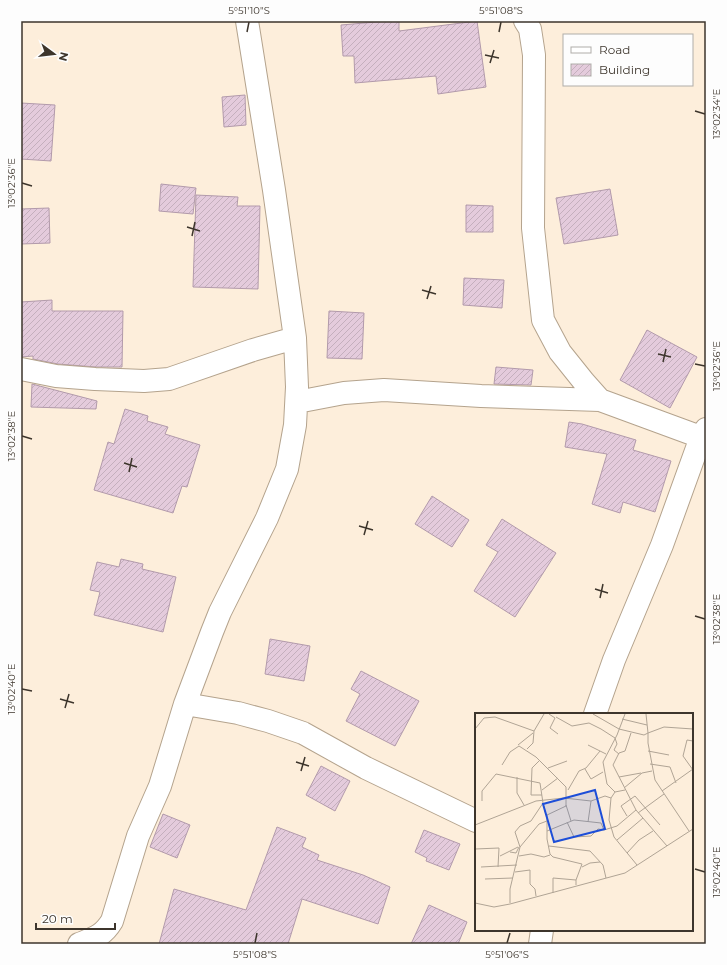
<svg xmlns="http://www.w3.org/2000/svg" width="727" height="965" font-family="Montserrat,sans-serif">
	<style>
		.building { fill: url(#building-hatch); stroke: #b29aab }
		.lines { fill: none; stroke-linecap: round; stroke-linejoin: round }
		.street-casing { stroke: #b4a38d; stroke-width: 24 }
		.street { stroke: #fff; stroke-width: 22 }
		.ticks { fill: none; stroke: #3d352c; stroke-width: 1.5 }
		.inset-road { fill: none; stroke: #b0a495; stroke-width: 1 }
		.view { fill: #1d4ed8; fill-opacity: 0.15; stroke: #1d4ed8; stroke-width: 2 }
		.inset-edge { fill: none; stroke: #3d352c; stroke-width: 2 }
		.neatline { fill: none; stroke: #3d352c; stroke-width: 1.5 }
		.ticks-label { font-size: 10px; text-anchor: middle; fill: #3d352c }
	</style>
	<defs>
		<pattern id="building-hatch" width="6" height="6" patternUnits="userSpaceOnUse"><rect width="6" height="6" fill="#e4cbdc"/><path d="M-1 1l2-2M0 6l6-6M5 7l2-2" fill="none" stroke="#c4afbd"/></pattern>
	</defs>
	<rect width="100%" height="100%" fill="#fdeedb"/>
	<path class="building" d="M 388,21 L 399,21 L 399,31 L 477,21 L 486,87 L 438,94 L 436,76 L 355,83 L 354,56 L 343,56 L 341,25 Z
		M 245,95 L 246,125 L 224,127 L 222,97 Z
		M 21,103 L 55,105 L 51,161 L 21,159 Z
		M 161,184 L 196,188 L 193,214 L 159,211 Z
		M 610,189 L 618,235 L 564,244 L 556,198 Z
		M 196,195 L 238,197 L 237,206 L 260,206 L 258,289 L 193,287 Z
		M 466,205 L 493,206 L 493,232 L 466,232 Z
		M 49,208 L 50,243 L 21,244 L 21,209 Z
		M 464,278 L 504,280 L 502,308 L 463,305 Z
		M 52,300 L 52,311 L 123,311 L 122,367 L 96,367 L 58,364 L 33,359 L 33,356 L 21,357 L 21,302 Z
		M 329,311 L 364,313 L 362,359 L 327,358 Z
		M 647,330 L 697,357 L 670,408 L 620,380 Z
		M 496,367 L 533,370 L 531,385 L 494,384 Z
		M 32,384 L 97,401 L 96,409 L 31,407 Z
		M 125,409 L 148,416 L 147,421 L 168,427 L 165,434 L 200,445 L 187,487 L 182,486 L 173,513 L 94,490 L 108,442 L 114,444 Z
		M 569,422 L 582,424 L 636,440 L 633,450 L 671,461 L 655,512 L 623,502 L 620,513 L 592,504 L 607,454 L 565,447 Z
		M 432,496 L 469,520 L 452,547 L 415,524 Z
		M 502,519 L 556,553 L 515,617 L 474,591 L 498,552 L 486,545 Z
		M 121,559 L 143,564 L 142,569 L 176,577 L 163,632 L 94,615 L 100,592 L 90,590 L 97,562 L 119,567 Z
		M 270,639 L 310,646 L 304,681 L 265,674 Z
		M 361,671 L 419,701 L 395,746 L 346,721 L 360,694 L 351,689 Z
		M 321,766 L 350,781 L 335,811 L 306,795 Z
		M 163,814 L 190,825 L 177,858 L 150,847 Z
		M 277,827 L 306,838 L 302,847 L 319,855 L 317,860 L 363,875 L 390,887 L 378,924 L 302,899 L 288,944 L 159,944 L 174,889 L 246,910 Z
		M 424,830 L 460,844 L 449,870 L 426,861 L 427,858 L 415,852 Z
		M 429,905 L 467,922 L 458,944 L 411,944 Z"/>
	<g class="lines">
		<defs>
			<path id="street" d="M 525,21 L 530,29 L 534,55 L 533,228 L 543,320 L 560,352 L 584,382 L 600,400 L 706,439
				M 21,369 L 56,376 L 95,379 L 144,381 L 169,379 L 253,350 L 295,338
				M 297,402 L 344,393 L 384,390 L 481,396 L 600,400
				M 185,704 L 238,713 L 268,721 L 303,733 L 366,768 L 476,821
				M 595,714 L 614,660 L 662,545 L 701,437 L 706,429
				M 79,944 C 94,938 103,936 112,921 L 138,836 L 160,786 L 185,704 L 212,632 L 220,612 L 267,518 L 287,469 L 295,425 L 297,387 L 295,338 L 274,190 L 247,21
				M 540,944 L 542,930"/>
		</defs>
		<use href="#street" class="street-casing"/>
		<use href="#street" class="street"/>
	</g>
	<path class="ticks" d="M 247,32 L 249,22M 499,32 L 501,22M 485,55 L 499,58M 490,63 L 494,50M 695,111 L 705,114M 22,183 L 32,186M 187,227 L 200,231M 192,236 L 195,222M 422,290 L 436,294M 427,299 L 431,286M 658,354 L 671,357M 663,362 L 666,349M 695,364 L 705,366M 22,436 L 32,439M 124,463 L 137,467M 129,472 L 132,458M 359,526 L 373,530M 364,535 L 368,521M 595,589 L 608,593M 600,598 L 603,584M 695,616 L 705,619M 22,689 L 32,691M 60,699 L 74,703M 65,708 L 69,694M 296,762 L 309,766M 301,771 L 305,757M 695,869 L 705,872M 255,943 L 257,933M 507,943 L 510,933"/>
	<g transform="translate(475 713)">
		<rect width="218" height="218" fill="#fdeedb"/>
		<path class="inset-road" d="M 74,1 L 80,5 L 75,15 L 83,21M 118,1 L 144,16 L 169,22 L 173,20 L 171,1M 81,4 L 97,13 L 114,10 L 126,16 L 140,25 L 142,31 L 139,37 L 144,41M 147,6 L 172,12M 0,16 L 9,5 L 20,4 L 59,18M 156,20 L 150,38 L 144,40 L 138,52 L 161,97 L 192,133M 218,28 L 212,27 L 208,43 L 218,57M 43,32 L 58,20M 113,32 L 131,41M 52,36 L 58,30 L 59,18 L 69,1M 173,38 L 194,42M 64,48 L 57,55 L 56,82 L 67,82M 175,51 L 195,54 L 201,70M 27,52 L 35,39 L 44,33 L 61,44 L 91,74 L 91,93 L 72,102 L 72,126 L 75,141 L 78,144 L 107,151 L 101,167 L 101,172M 73,55 L 92,48M 110,56 L 116,66 L 128,59M 42,64 L 42,80 L 49,92M 144,64 L 166,60M 149,75 L 167,60 L 177,58M 67,77 L 83,65M 93,77 L 104,58 L 111,55 L 125,38M 150,77 L 140,79 L 136,85 L 134,107 L 139,124 L 162,152M 187,78 L 218,56M 140,79 L 132,71 L 128,49 L 142,22 L 150,1M 7,88 L 7,78 L 21,61 L 65,70 L 68,90 L 56,108 L 45,113 L 40,119 L 45,134M 68,90 L 71,102M 91,92 L 96,108M 163,100 L 189,81M 152,103 L 146,93 L 160,83 L 185,112M 92,109 L 99,124 L 116,123 L 123,116 L 129,117 L 142,113 L 161,97M 113,109 L 116,88M 0,112 L 61,88 L 89,85 L 116,88 L 130,83 L 136,85M 72,118 L 99,107 L 126,110 L 129,117M 214,118 L 180,67 L 173,30 L 173,20 L 189,14 L 218,16M 142,127 L 168,105M 74,133 L 115,138 L 128,152 L 131,165M 0,136 L 24,135 L 23,154M 35,139 L 41,140 L 44,134M 152,140 L 164,127 L 178,118M 25,143 L 43,134M 44,143 L 56,141 L 69,144 L 75,142M 6,154 L 42,152M 107,154 L 115,150 L 125,149M 40,159 L 55,157 L 55,171 L 60,176 L 61,183M 10,166 L 38,165M 78,180 L 78,165 L 101,167M 0,190 L 19,194 L 35,191 L 150,160 L 218,116M 35,190 L 35,176 L 45,134 L 64,111 L 72,108"/>
		<path class="view" d="M 120,77 L 130,116 L 79,129 L 68,91 Z"/>
		<rect width="218" height="218" class="inset-edge"/>
	</g>
	<rect width="727" height="965" fill="none" stroke="#fdfdfd" stroke-width="44"/>
	<rect x="563" y="34" width="130" height="52" fill="#fdfdfd" stroke="#b0ada9"/>
	<rect x="571" y="47" width="20" height="6" fill="#ffffff" stroke="#b0ada9"/>
	<text x="599" y="54" font-size="12" fill="#3d352c">Road</text>
	<rect x="571" y="64" width="20" height="12" fill="url(#building-hatch)" stroke="#b0ada9"/>
	<text x="599" y="74" font-size="12" fill="#3d352c">Building</text>
	<g transform="translate(54 54) rotate(105)" stroke="#fdfdfd" stroke-width="3" paint-order="stroke">
	<path d="M0-3L7 15L0 10L-7 15Z" fill="#3d352c"/>
	<text y="-6" font-size="11" font-weight="bold" text-anchor="middle" fill="#3d352c">N</text>
	</g>
	<path d="M36 923v6h79v-6" fill="none" stroke="#3d352c" stroke-width="2"/>
	<text x="42" y="923" font-size="12" fill="#3d352c" stroke="#fdfdfd" stroke-width="3" paint-order="stroke">20 m</text>
	<rect x="22" y="22" width="683" height="921" class="neatline"/>
	<g class="ticks-label">
		<text x="249" y="14">5°51'10"S</text>
		<text x="501" y="14">5°51'08"S</text>
		<text transform="translate(716 114) rotate(-90)" y="4">13°02'34"E</text>
		<text transform="translate(11 183) rotate(-90)" y="4">13°02'36"E</text>
		<text transform="translate(716 366) rotate(-90)" y="4">13°02'36"E</text>
		<text transform="translate(11 436) rotate(-90)" y="4">13°02'38"E</text>
		<text transform="translate(716 619) rotate(-90)" y="4">13°02'38"E</text>
		<text transform="translate(11 689) rotate(-90)" y="4">13°02'40"E</text>
		<text transform="translate(716 872) rotate(-90)" y="4">13°02'40"E</text>
		<text x="255" y="958">5°51'08"S</text>
		<text x="507" y="958">5°51'06"S</text>
	</g>
</svg>
